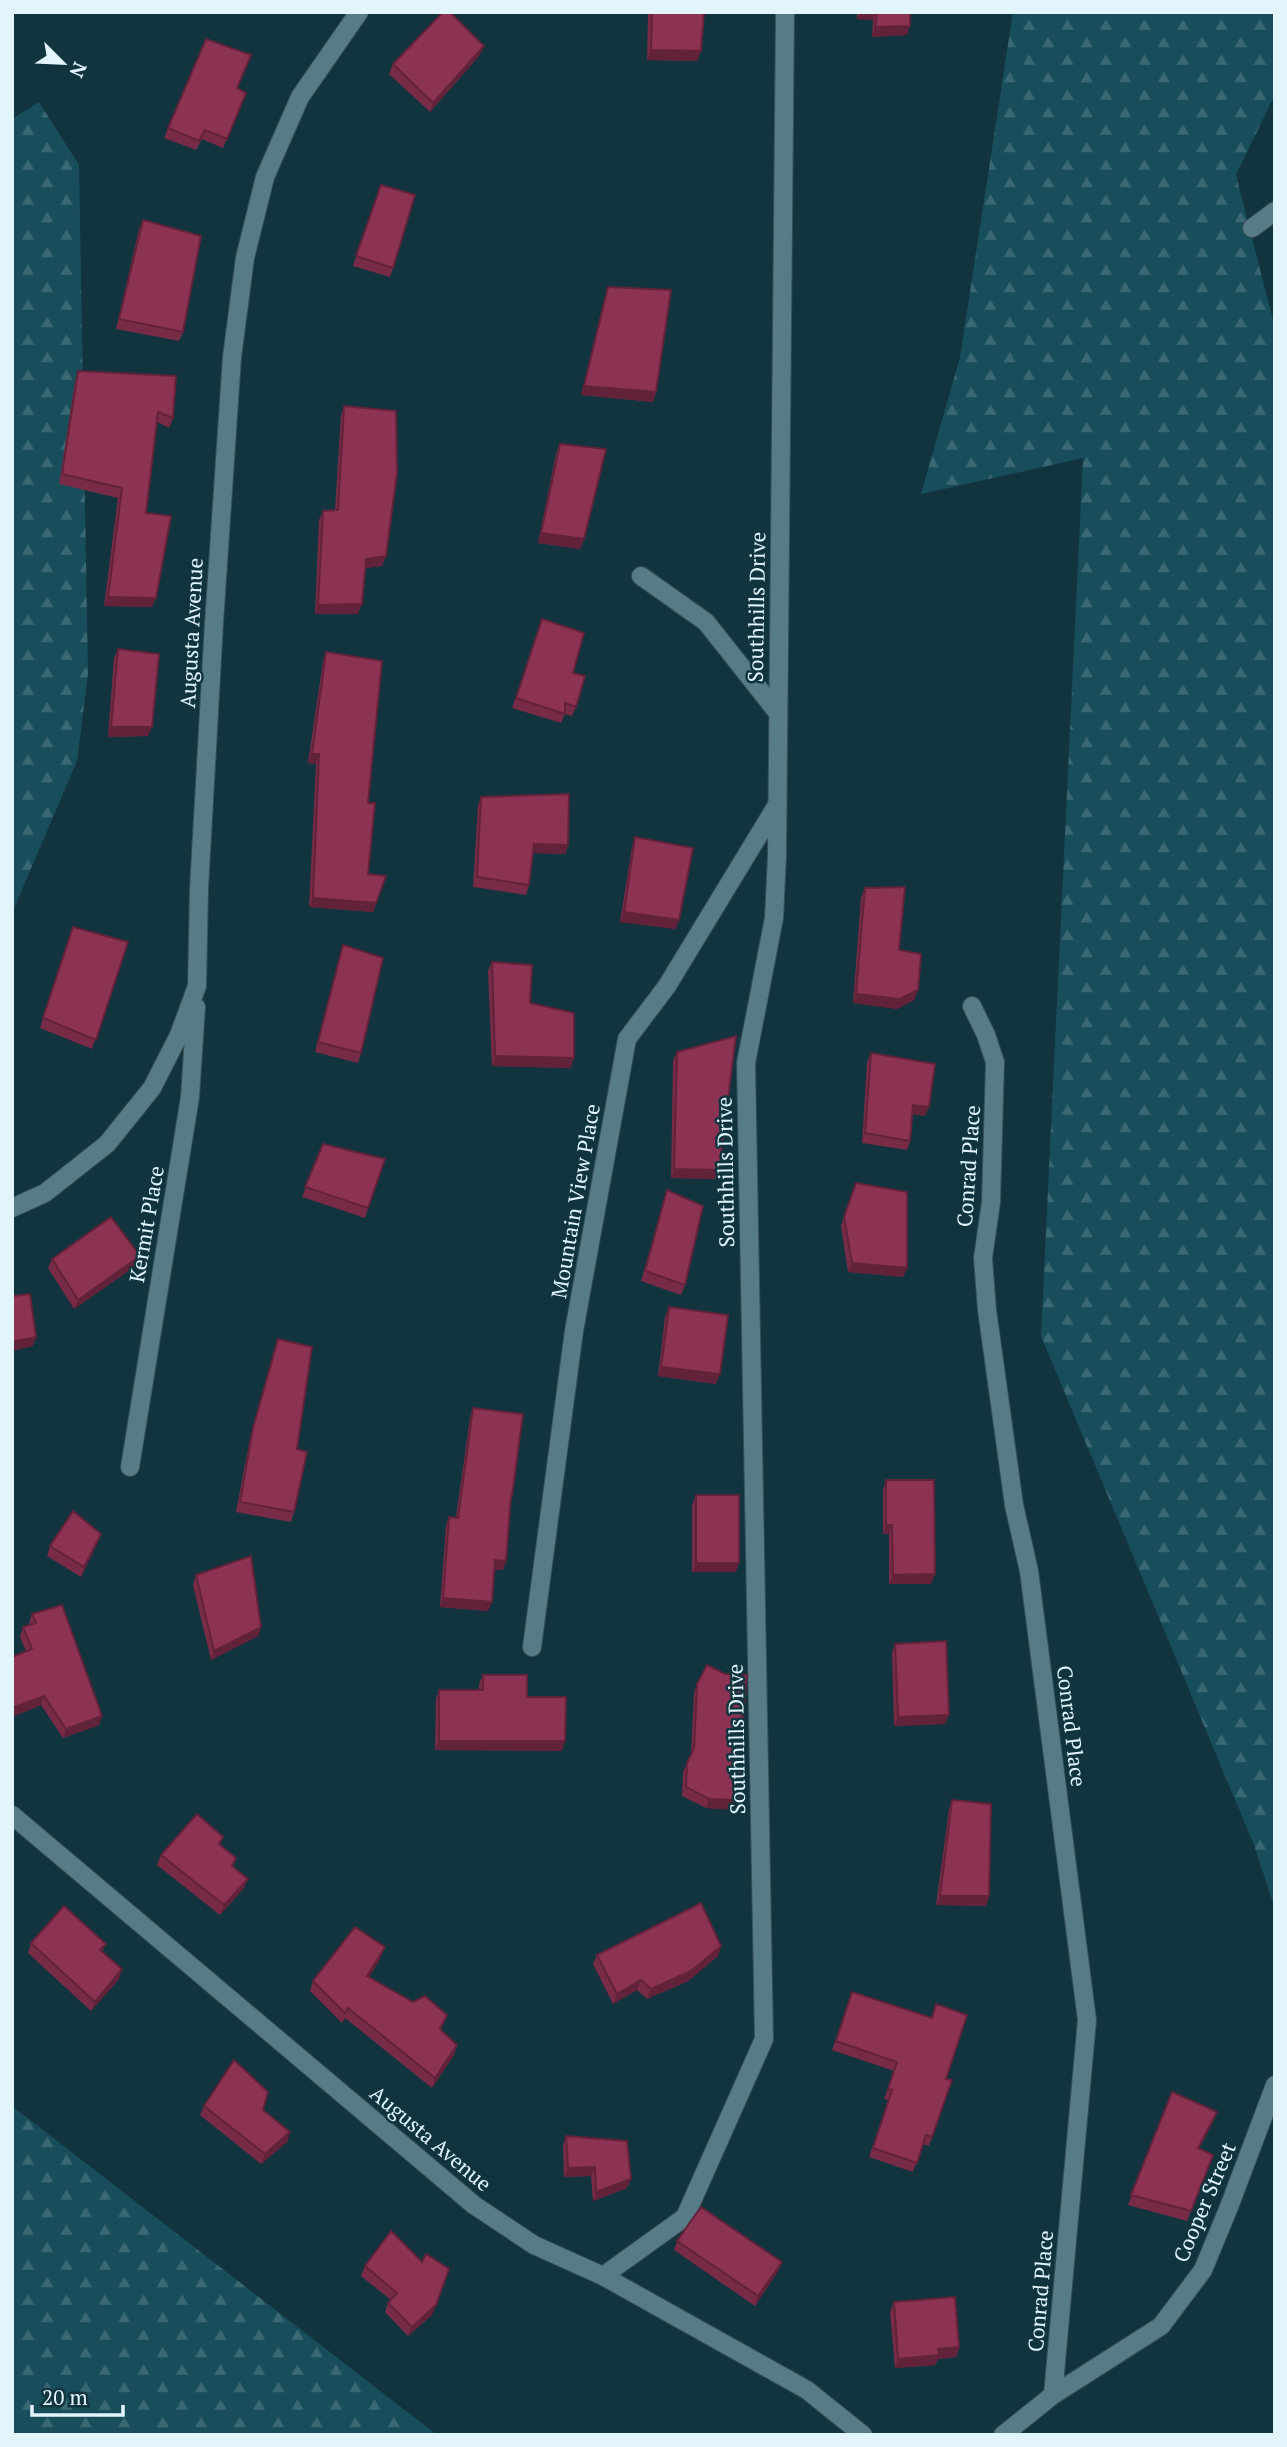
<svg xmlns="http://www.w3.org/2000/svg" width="1287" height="2447" font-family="'PT Serif',serif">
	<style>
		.forest { fill: url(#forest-firs) }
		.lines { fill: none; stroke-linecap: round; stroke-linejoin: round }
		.street-casing { stroke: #374f56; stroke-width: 20 }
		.street { stroke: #587c87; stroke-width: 18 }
		.wall { fill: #782b47 }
		.shaded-wall { fill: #62233a }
		.building { fill: #8c3253; stroke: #62233a; stroke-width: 2 }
		.labels { text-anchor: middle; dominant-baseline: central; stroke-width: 5; stroke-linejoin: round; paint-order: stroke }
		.street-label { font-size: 21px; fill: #e2f5fb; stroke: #11343e }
	</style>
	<defs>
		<pattern id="forest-firs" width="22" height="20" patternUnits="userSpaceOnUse" patternTransform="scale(1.75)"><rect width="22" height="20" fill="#184e5b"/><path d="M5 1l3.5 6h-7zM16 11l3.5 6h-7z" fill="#396873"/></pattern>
	</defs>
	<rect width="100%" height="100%" fill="#11343e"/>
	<path class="forest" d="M 1013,12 L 1275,12 L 1275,94 L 1236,175 L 1275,328 L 1275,1909 L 1254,1845 L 1041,1336 L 1083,458 L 921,494 L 960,357 Z
		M 39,102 L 79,165 L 88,674 L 77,761 L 12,913 L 12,119 Z
		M 12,2106 L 437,2435 L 12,2435 Z"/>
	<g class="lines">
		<defs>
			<path id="street" d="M 1252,228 L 1275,211
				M 641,576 L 706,622 L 778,713
				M 972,1006 L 986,1035 L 995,1062 L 991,1202 L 983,1258 L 987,1310 L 1014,1505 L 1029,1571 L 1087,2020 L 1053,2395 L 1003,2435
				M 12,1208 L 45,1193 L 107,1144 L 152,1088 L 179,1035 L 197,986 L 199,889 L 214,623 L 232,357 L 245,258 L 265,177 L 300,97 L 359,12
				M 130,1467 L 190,1097 L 196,1007
				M 532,1647 L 574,1331 L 627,1039 L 667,986 L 777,805
				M 12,1815 L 474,2205 L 534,2245 L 603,2276 L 807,2390 L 863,2435
				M 603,2276 L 685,2217 L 764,2039 L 746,1063 L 774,918 L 777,856 L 785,12
				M 1053,2395 L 1161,2326 L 1203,2270 L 1229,2207 L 1275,2085"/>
		</defs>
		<use href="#street" class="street-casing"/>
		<use href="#street" class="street"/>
	</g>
	<path class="wall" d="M 648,12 L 704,12 L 697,61 L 647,60 Z
		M 857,12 L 910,12 L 907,35 L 872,37 L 873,20 L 857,19 Z
		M 480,55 L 430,112 L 389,74 L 393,64 Z
		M 246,93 L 223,148 L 202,139 L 196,150 L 164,138 L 168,128 Z
		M 381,185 L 393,268 L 390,277 L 353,266 Z
		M 143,220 L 183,332 L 179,341 L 116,329 L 139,229 Z
		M 608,287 L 656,392 L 653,402 L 581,395 L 605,296 Z
		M 78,371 L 173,418 L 169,428 L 157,422 L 146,513 L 156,598 L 152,607 L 104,606 L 118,498 L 59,484 L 75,381 Z
		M 344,406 L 386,556 L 382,566 L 365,568 L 358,614 L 315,614 L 319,520 L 323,511 L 335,510 L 341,415 Z
		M 560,444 L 584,539 L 580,549 L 538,543 L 556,454 Z
		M 542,619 L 573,673 L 576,707 L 572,716 L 565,714 L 561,723 L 512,708 Z
		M 118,649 L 148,736 L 108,737 L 114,658 Z
		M 326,652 L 368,803 L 368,874 L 386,876 L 373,912 L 309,907 L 316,764 L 308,763 L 323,661 Z
		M 481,797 L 568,845 L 565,854 L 533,853 L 529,885 L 526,895 L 473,887 L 478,806 Z
		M 635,837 L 676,929 L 620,922 L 632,847 Z
		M 865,888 L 899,950 L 914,1000 L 897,1009 L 853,1003 L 861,898 Z
		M 73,927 L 128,942 L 92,1049 L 40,1028 Z
		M 343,945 L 361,1053 L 358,1063 L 315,1052 L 340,955 Z
		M 492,962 L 530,1003 L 571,1068 L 492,1066 L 488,971 Z
		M 677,1052 L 715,1179 L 671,1178 L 673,1061 Z
		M 871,1053 L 925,1116 L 912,1114 L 910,1141 L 907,1150 L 862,1143 L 867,1062 Z
		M 323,1144 L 385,1159 L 365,1218 L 302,1197 Z
		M 856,1183 L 907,1268 L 903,1277 L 848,1272 L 841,1226 Z
		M 667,1190 L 685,1285 L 681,1295 L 641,1281 Z
		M 140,1256 L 137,1265 L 74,1309 L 48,1268 L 52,1259 Z
		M 669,1307 L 716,1384 L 658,1376 L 665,1317 Z
		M 278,1339 L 297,1449 L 294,1512 L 291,1522 L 236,1512 L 250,1438 Z
		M 473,1408 L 512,1496 L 510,1502 L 503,1570 L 494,1570 L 488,1611 L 440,1607 L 446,1526 L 449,1517 L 456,1517 L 470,1418 Z
		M 886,1480 L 931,1584 L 889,1584 L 889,1534 L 883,1534 L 883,1490 Z
		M 696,1495 L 736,1572 L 692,1572 L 692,1505 Z
		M 97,1544 L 81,1577 L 47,1556 L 50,1546 Z
		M 196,1575 L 261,1627 L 258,1636 L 211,1660 L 193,1585 Z
		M 32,1614 L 99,1725 L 63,1738 L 41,1705 L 12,1717 L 12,1657 L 26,1651 L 20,1637 L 23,1627 L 30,1625 L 29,1623 Z
		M 895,1644 L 945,1724 L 894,1726 L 892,1653 Z
		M 483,1675 L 527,1697 L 562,1751 L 435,1750 L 436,1699 L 439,1690 L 479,1690 L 479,1684 Z
		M 697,1684 L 743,1721 L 732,1744 L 737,1810 L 706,1808 L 682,1796 L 683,1772 L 691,1754 L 694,1693 Z
		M 952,1800 L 989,1896 L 986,1906 L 936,1905 L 949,1809 Z
		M 220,1845 L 236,1858 L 233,1867 L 248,1879 L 244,1888 L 220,1915 L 157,1865 L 161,1855 Z
		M 31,1943 L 106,1944 L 102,1952 L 119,1979 L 91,2011 L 28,1953 Z
		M 721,1946 L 718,1956 L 688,1981 L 647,1999 L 637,1990 L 613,2004 L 593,1964 L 597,1955 Z
		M 381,1957 L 369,1977 L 441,2029 L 457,2045 L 454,2055 L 432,2088 L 345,2018 L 342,2023 L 310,1991 L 313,1981 Z
		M 852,1992 L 946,2079 L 932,2137 L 929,2146 L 923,2144 L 913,2172 L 869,2157 L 888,2100 L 884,2099 L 894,2071 L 832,2050 Z
		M 1172,2092 L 1213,2122 L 1199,2148 L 1213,2155 L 1187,2221 L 1128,2205 Z
		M 204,2106 L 263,2110 L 290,2132 L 287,2142 L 261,2164 L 200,2115 Z
		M 566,2136 L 627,2188 L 593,2201 L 591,2176 L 564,2177 L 563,2146 Z
		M 677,2241 L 782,2262 L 778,2271 L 755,2306 L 674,2250 Z
		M 365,2266 L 432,2315 L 408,2336 L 385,2312 L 388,2303 L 391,2300 L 361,2276 Z
		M 894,2302 L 959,2347 L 956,2357 L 938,2359 L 935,2365 L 895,2368 L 890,2312 Z"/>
	<path class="shaded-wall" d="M 860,12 L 876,12 L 873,20 L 857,19 Z
		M 910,26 L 907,35 L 872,37 L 875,27 Z
		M 484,46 L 480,55 L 430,112 L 433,103 Z
		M 651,50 L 701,51 L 697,61 L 647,60 Z
		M 584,386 L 656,392 L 653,402 L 581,395 Z
		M 541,533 L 584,539 L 580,549 L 538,543 Z
		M 386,556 L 382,566 L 363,568 L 366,559 Z
		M 108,597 L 156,598 L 152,607 L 104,606 Z
		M 362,604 L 358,614 L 315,614 L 318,605 Z
		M 111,727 L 152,727 L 148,736 L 108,737 Z
		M 312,754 L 319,754 L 316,764 L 308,763 Z
		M 534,844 L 568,845 L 565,854 L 531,853 Z
		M 313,898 L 376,903 L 373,912 L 309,907 Z
		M 624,912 L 679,920 L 676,929 L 620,922 Z
		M 918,990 L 914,1000 L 897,1009 L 853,1003 L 856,994 Z
		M 495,1056 L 574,1058 L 571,1068 L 492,1066 Z
		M 913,1105 L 929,1107 L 925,1116 L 910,1114 Z
		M 674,1169 L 719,1170 L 715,1179 L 671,1178 Z
		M 140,1256 L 137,1265 L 74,1309 L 78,1300 Z
		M 852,1263 L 907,1268 L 903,1277 L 848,1272 Z
		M 36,1337 L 33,1346 L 12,1351 L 12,1342 Z
		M 661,1367 L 720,1374 L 716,1384 L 658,1376 Z
		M 886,1525 L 892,1525 L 889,1534 L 883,1534 Z
		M 101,1534 L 97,1544 L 81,1577 L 84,1567 Z
		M 495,1560 L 506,1561 L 503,1570 L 492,1570 Z
		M 696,1563 L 739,1563 L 736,1572 L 692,1572 Z
		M 935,1574 L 931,1584 L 889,1584 L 893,1575 Z
		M 443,1598 L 492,1602 L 488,1611 L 440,1607 Z
		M 261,1627 L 258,1636 L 211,1660 L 214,1651 Z
		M 44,1696 L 41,1705 L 12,1717 L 12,1708 Z
		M 949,1715 L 945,1724 L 894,1726 L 898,1717 Z
		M 102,1716 L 99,1725 L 63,1738 L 66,1729 Z
		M 439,1741 L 565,1741 L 562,1751 L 435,1750 Z
		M 709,1799 L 741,1800 L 737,1810 L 706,1808 Z
		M 248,1879 L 244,1888 L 220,1915 L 224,1905 Z
		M 940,1896 L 989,1896 L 986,1906 L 936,1905 Z
		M 721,1946 L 718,1956 L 688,1981 L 647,1999 L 651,1989 Z
		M 385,1947 L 381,1957 L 364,1986 L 367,1976 Z
		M 122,1969 L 119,1979 L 91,2011 L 95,2002 Z
		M 641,1980 L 637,1990 L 613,2004 L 617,1994 Z
		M 457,2045 L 454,2055 L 432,2088 L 435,2078 Z
		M 1217,2112 L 1213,2122 L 1195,2157 L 1198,2148 Z
		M 290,2132 L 287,2142 L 261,2164 L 265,2154 Z
		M 595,2167 L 591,2176 L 564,2177 L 568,2168 Z
		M 631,2179 L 627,2188 L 593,2201 L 596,2192 Z
		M 782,2262 L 778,2271 L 755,2306 L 758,2296 Z
		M 436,2305 L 432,2315 L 408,2336 L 412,2327 Z
		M 959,2347 L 956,2357 L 938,2359 L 935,2365 L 895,2368 L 898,2359 L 938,2349 Z"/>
	<path class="building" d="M 443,12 L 450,12 L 484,46 L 433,103 L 393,64 Z
		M 652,12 L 704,12 L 701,51 L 651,50 Z
		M 877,12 L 910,12 L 910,26 L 875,27 Z
		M 206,39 L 251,55 L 237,88 L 246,93 L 227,139 L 205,130 L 199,141 L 168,128 Z
		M 381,185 L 415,195 L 393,268 L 356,256 Z
		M 143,220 L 201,236 L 183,332 L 119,319 Z
		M 608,287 L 671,290 L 656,392 L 584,386 Z
		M 78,371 L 176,376 L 173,418 L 158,412 L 146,513 L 171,516 L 156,598 L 108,597 L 122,488 L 62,474 Z
		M 344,406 L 396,411 L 397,473 L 386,556 L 366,559 L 362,604 L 318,605 L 323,511 L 338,510 Z
		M 560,444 L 606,449 L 584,539 L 541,533 Z
		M 542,619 L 584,633 L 573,673 L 585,676 L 576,707 L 565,703 L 565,714 L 516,698 Z
		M 118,649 L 159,654 L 152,727 L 111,727 Z
		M 326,652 L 382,661 L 368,803 L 375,803 L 368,874 L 386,876 L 376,903 L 313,898 L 319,754 L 312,754 Z
		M 569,794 L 568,845 L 534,844 L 529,885 L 477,877 L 481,797 Z
		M 635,837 L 693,848 L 679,920 L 624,912 Z
		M 905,887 L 899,950 L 921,954 L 918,990 L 900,999 L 856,994 L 865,888 Z
		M 73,927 L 128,942 L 96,1040 L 43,1018 Z
		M 343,945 L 383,958 L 361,1053 L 318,1042 Z
		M 492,962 L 532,965 L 530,1003 L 574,1013 L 574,1058 L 495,1056 Z
		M 736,1036 L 719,1170 L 674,1169 L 677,1052 Z
		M 871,1053 L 935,1064 L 929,1107 L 913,1105 L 910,1141 L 865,1133 Z
		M 323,1144 L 385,1159 L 368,1208 L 305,1187 Z
		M 856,1183 L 907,1192 L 907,1268 L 852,1263 L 844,1217 Z
		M 667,1190 L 703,1206 L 685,1285 L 645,1271 Z
		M 111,1217 L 140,1256 L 78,1300 L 52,1259 Z
		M 30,1294 L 36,1337 L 12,1342 L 12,1296 Z
		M 669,1307 L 728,1315 L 720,1374 L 661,1367 Z
		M 278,1339 L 312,1347 L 297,1449 L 307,1452 L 294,1512 L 240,1502 L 253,1428 Z
		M 473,1408 L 523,1414 L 512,1496 L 511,1496 L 506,1561 L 495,1560 L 492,1602 L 443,1598 L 449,1517 L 458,1518 Z
		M 886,1480 L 934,1480 L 935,1574 L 893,1575 L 892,1525 L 886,1525 Z
		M 696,1495 L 739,1495 L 739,1563 L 696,1563 Z
		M 73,1511 L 101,1534 L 84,1567 L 50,1546 Z
		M 251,1556 L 261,1627 L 214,1651 L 196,1575 Z
		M 62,1605 L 102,1716 L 66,1729 L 44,1696 L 12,1708 L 12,1657 L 32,1649 L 23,1627 L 36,1623 L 32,1614 Z
		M 946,1641 L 949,1715 L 898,1717 L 895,1644 Z
		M 707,1665 L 725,1674 L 747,1675 L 743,1721 L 731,1743 L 744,1750 L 741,1800 L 709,1799 L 686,1787 L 687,1763 L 694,1748 L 697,1684 Z
		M 483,1675 L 527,1675 L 527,1697 L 566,1697 L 565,1741 L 439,1741 L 439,1690 L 483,1690 Z
		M 952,1800 L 991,1804 L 989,1896 L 940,1896 Z
		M 197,1814 L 223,1837 L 219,1844 L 236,1858 L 232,1866 L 248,1879 L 224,1905 L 161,1855 Z
		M 701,1903 L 721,1946 L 691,1971 L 651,1989 L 641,1980 L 617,1994 L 597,1955 Z
		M 64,1906 L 106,1944 L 100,1950 L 122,1969 L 95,2002 L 31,1943 Z
		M 355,1927 L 385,1947 L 367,1976 L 413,2002 L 425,1996 L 447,2015 L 440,2029 L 457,2045 L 435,2078 L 348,2008 L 345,2013 L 313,1981 Z
		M 852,1992 L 932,2018 L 936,2004 L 967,2015 L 946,2079 L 952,2080 L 932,2137 L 926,2135 L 917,2163 L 873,2148 L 892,2090 L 888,2089 L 897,2062 L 836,2041 Z
		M 234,2060 L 268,2092 L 263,2110 L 290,2132 L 265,2154 L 204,2106 Z
		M 1172,2092 L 1217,2112 L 1198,2148 L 1213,2155 L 1191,2211 L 1131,2195 Z
		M 566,2136 L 627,2141 L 631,2179 L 596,2192 L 595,2167 L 568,2168 Z
		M 701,2207 L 782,2262 L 758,2296 L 677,2241 Z
		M 391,2231 L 422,2262 L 426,2254 L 449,2269 L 436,2305 L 412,2327 L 388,2303 L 397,2293 L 365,2266 Z
		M 955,2297 L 959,2347 L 938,2349 L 939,2355 L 898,2359 L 894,2302 Z"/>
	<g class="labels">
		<g class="street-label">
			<text transform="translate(756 607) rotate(-89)">Southhills Drive</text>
			<text transform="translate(191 633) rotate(-87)">Augusta Avenue</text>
			<text transform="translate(968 1166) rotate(-86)">Conrad Place</text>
			<text transform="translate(725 1172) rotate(-91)">Southhills Drive</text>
			<text transform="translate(575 1201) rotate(-80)">Mountain View Place</text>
			<text transform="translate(146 1224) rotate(-80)">Kermit Place</text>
			<text transform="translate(1072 1726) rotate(83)">Conrad Place</text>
			<text transform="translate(736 1739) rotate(-91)">Southhills Drive</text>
			<text transform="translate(431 2138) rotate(40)">Augusta Avenue</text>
			<text transform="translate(1204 2202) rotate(-67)">Cooper Street</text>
			<text transform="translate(1040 2291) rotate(-85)">Conrad Place</text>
		</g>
	</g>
	<rect width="1287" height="2447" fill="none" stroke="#e2f5fb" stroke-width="28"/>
	<g transform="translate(63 63) rotate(114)" stroke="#11343e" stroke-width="5" paint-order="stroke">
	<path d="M0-5L12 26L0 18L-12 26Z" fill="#e2f5fb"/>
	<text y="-10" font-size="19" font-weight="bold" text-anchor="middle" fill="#e2f5fb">N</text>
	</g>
	<path d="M32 2405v10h91v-10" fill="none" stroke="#e2f5fb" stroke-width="3.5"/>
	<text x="42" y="2405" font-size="21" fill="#e2f5fb" stroke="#11343e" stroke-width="5" paint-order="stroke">20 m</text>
</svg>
